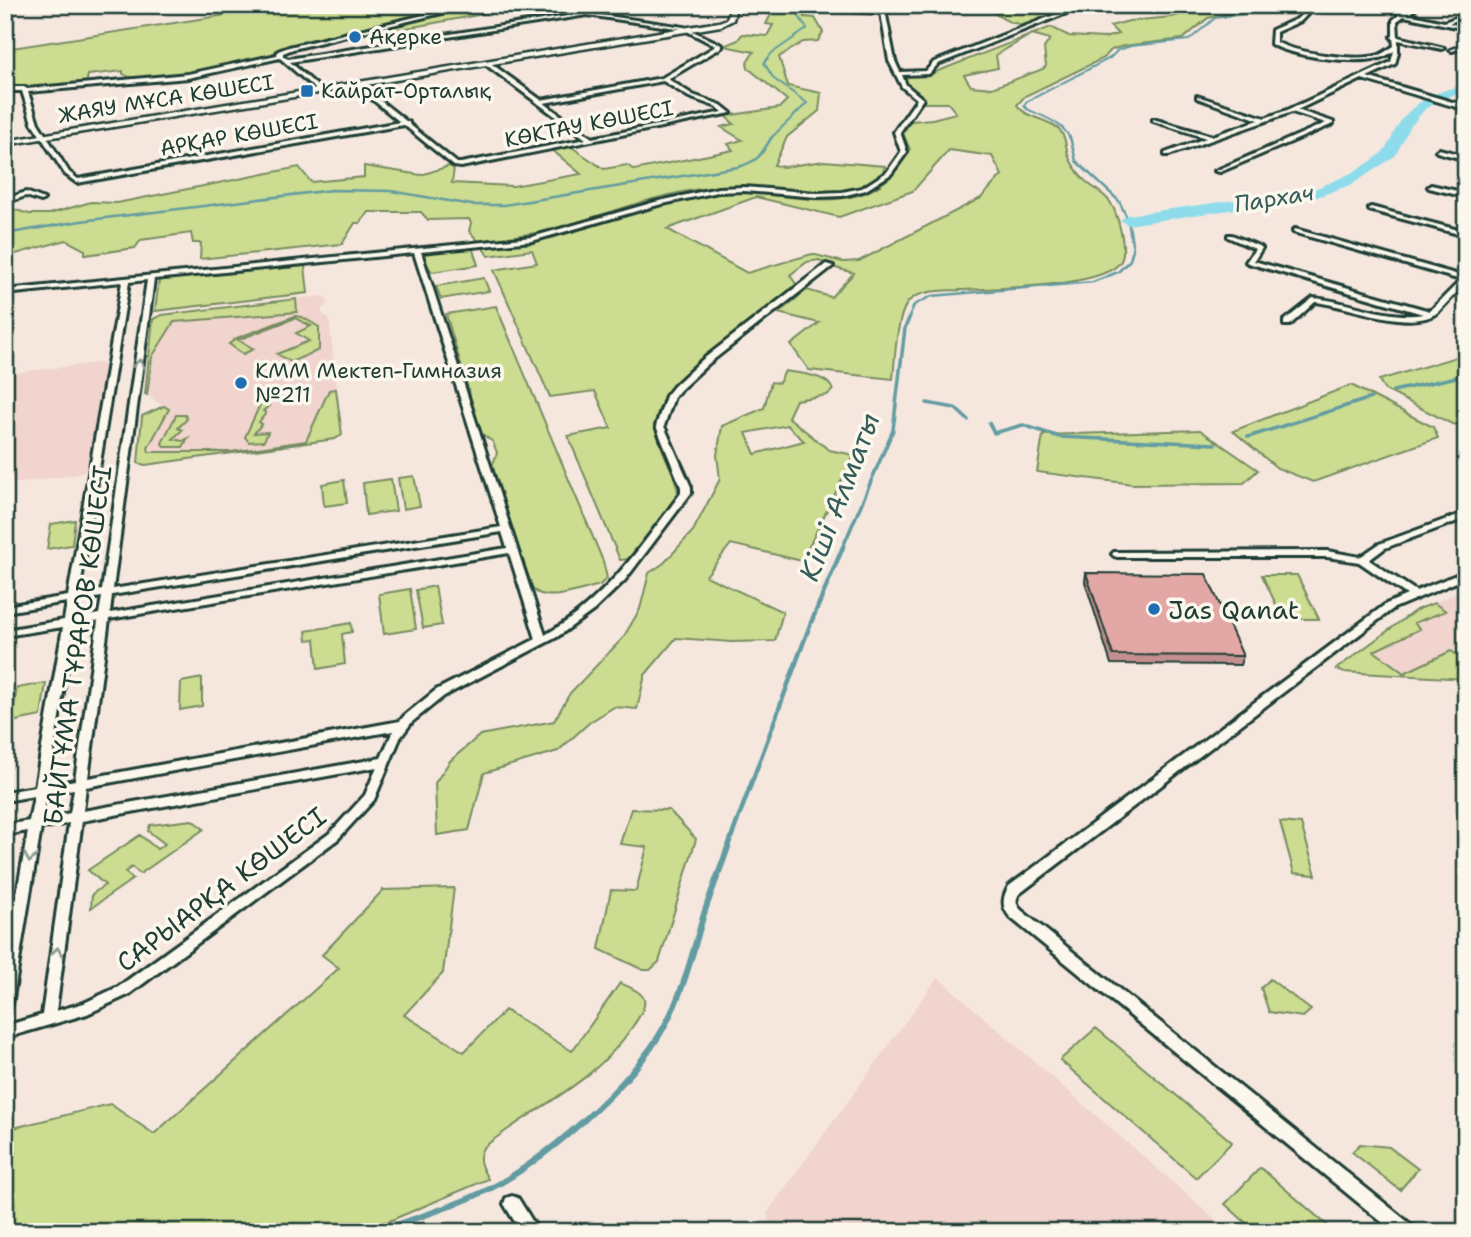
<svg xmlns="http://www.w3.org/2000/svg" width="1471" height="1237" font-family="'Shantell Sans',sans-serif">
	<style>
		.built { fill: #f0d4cd }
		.green { fill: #ccdc90; stroke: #768c62; stroke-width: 2; fill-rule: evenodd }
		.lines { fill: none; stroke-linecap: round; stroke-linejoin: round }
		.stream-far4 { stroke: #629ca2; stroke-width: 2 }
		.stream-far3 { stroke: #629ca2; stroke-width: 2.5 }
		.stream-far2 { stroke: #629ca2; stroke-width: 3.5 }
		.stream-far1 { stroke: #629ca2; stroke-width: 4.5 }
		.stream { stroke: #629ca2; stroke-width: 6 }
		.river { fill: #8edceb; fill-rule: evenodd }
		.minor-casing { stroke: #1f3d34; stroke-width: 6 }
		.tertiary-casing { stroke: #1f3d34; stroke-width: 5 }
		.minor { fill: #fbf7ec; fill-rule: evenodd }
		.tertiary { fill: #fbf7ec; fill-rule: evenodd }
		.wall { fill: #c3908f; stroke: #1f3d34; stroke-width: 2 }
		.building { fill: #e3a8a6; stroke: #1f3d34; stroke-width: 2 }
		.oneway { stroke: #8d9a90 }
		.poi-dot { fill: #1f6fb2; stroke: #fbf7ec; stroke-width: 2.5 }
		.labels { text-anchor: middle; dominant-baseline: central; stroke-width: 7; stroke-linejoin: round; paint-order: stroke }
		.far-poi-label { font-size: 21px; fill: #1f3d34; stroke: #fbf7ec; text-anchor: start }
		.far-street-label { font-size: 21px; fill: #1f3d34; stroke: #fbf7ec }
		.far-water-label { font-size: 23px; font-style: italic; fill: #355d59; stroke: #fbf7ec }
		.poi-label { font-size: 26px; fill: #1f3d34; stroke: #fbf7ec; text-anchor: start }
		.street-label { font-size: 26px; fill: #1f3d34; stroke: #fbf7ec }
		.water-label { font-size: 28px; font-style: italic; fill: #355d59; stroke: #fbf7ec }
	</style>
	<rect width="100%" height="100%" fill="#f6e7de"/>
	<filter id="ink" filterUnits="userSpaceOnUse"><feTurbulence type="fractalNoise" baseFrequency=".0143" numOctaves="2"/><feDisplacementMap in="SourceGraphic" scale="14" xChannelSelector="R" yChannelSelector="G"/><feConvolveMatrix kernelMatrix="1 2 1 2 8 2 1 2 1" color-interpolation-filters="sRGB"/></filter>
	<g filter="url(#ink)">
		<path class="built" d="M 321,296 L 327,298 L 328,304 L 322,309 L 322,314 L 329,318 L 342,435 L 335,439 L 145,465 L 138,463 L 142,416 L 164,407 L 145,394 L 153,319 L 162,315 Z
			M 97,363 L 106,365 L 89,469 L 78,474 L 5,485 L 5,374 Z
			M 1466,589 L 1466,679 L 1340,672 L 1336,669 L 1416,610 Z
			M 938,977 L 1013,1043 L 1230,1232 L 771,1232 L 767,1213 Z"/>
		<path class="green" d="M 253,5 L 468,5 L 277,51 L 273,53 L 274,56 C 240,64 151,91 123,74 L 123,71 L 88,75 L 86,85 L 5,88 L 13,84 L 5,75 L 5,49 L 258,10 Z
			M 768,5 L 808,5 L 804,17 L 815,18 L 823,32 L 818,41 L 803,42 L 779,57 L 788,86 L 821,93 L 819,111 L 787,137 L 774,165 L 783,167 L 824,161 L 885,166 C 875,209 767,186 735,186 C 675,187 619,210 563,227 C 535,235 506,237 478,241 L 469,231 L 471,223 L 469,219 L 428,220 L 421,212 L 369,212 L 360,223 L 355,223 L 342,244 L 200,259 L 201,243 L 193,243 L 191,233 L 141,240 L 135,248 L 85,255 L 85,250 L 66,240 L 5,257 L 5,211 L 13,209 L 29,214 L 49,214 L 91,202 L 117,203 L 299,167 L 311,182 L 364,177 L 364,166 L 421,175 L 449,166 L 454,168 L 452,183 L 513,186 L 581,174 L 552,150 L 570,146 L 604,169 L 627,165 L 634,170 L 733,150 L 728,144 L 742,140 L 721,127 L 734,124 L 725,116 L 779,108 L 787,100 L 748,68 L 747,62 L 754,52 L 724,46 L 738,40 L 742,34 L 767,36 L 773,25 L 766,24 L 774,9 L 767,9 Z
			M 984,5 L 1044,5 L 1053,12 L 1064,12 C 1028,26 1016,33 984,5 Z
			M 1212,5 L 1276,5 L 1208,18 L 1183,39 L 1123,46 L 1111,50 L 1104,58 L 1025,96 L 1017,105 C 1026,118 1045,118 1058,128 C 1067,137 1065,147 1069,157 C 1071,163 1077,170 1080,175 C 1089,188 1108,193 1114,209 C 1119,221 1127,249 1121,261 C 1106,288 991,288 961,290 C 945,291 921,289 909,301 C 896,315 895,360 893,379 L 809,370 L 791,345 L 819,323 L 778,313 L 807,290 L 831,297 L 854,273 L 832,267 L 819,260 L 807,262 L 790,275 L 798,287 C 768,311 657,385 656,420 C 655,447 677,470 678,496 L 632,559 L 620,560 L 568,436 L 611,428 L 595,391 L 550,397 L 494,270 L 537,263 L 532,250 L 488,256 L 483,248 C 505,239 534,242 557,236 C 615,222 672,194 732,192 C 772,191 815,206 855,196 C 881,190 897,173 910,150 L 903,133 L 911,121 L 932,119 L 956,113 L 948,103 L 922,103 L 923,96 L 909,87 L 904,75 L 928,75 L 1051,27 L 1069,36 L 1104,38 L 1118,34 L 1110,26 L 1129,21 L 1172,17 ZM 1032,34 L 1050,39 L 1044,48 L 1046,66 L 1043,69 L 992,88 L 971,86 L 964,75 L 998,68 L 996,55 ZM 949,150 L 992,156 L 1002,175 L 981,198 L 859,261 L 843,262 L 812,254 L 747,273 L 667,229 L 756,197 L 839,217 L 913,191 Z
			M 506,6 L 509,7 L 478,15 L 380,33 L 375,30 L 290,50 L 430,16 L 469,8 L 483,12 Z
			M 468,247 L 473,250 L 478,265 L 432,272 L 422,256 L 429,251 Z
			M 305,266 L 308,293 L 155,311 L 159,280 Z
			M 484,278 L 489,291 L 441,299 L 436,286 Z
			M 296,299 L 297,312 L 174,322 L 152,357 L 147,395 L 145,394 L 153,319 L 162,315 Z
			M 496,306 L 603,561 L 607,578 L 600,585 C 583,589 546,604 533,589 L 491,469 L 497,453 L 493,442 L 481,433 L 446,314 Z
			M 295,316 L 302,317 L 319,327 L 319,350 L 291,362 L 277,354 L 309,341 L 296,333 L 311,326 L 295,318 L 238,340 L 254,349 L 243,354 L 229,344 L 237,338 Z
			M 1466,354 L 1466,426 L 1452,424 L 1385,390 L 1379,380 Z
			M 785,371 C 800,374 827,374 833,390 L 827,395 L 796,400 L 788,417 L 829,450 L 854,455 L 802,561 L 731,544 L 706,576 L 783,612 L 775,641 L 732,642 L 676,638 L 645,675 L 637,709 L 614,707 L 590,722 L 558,751 L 484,773 L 469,830 L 437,835 L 435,783 L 450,761 L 480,735 L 554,721 L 570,693 L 623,638 L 640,609 L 649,573 L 664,563 L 693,531 L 720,479 L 717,455 L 722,426 L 764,408 L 771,382 L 779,383 ZM 787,425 L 804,441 L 755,454 L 746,433 Z
			M 1351,385 L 1433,427 L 1438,438 L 1313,482 L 1277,468 L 1233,431 Z
			M 336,389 L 342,435 L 335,439 L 145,465 L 138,463 L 142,416 L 164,406 L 169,409 L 148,448 L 149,452 L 231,452 L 306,441 L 329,390 Z
			M 264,396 L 274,396 L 269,398 L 269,406 L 263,411 L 266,413 L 259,422 L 262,424 L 254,433 L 268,432 L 264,441 L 249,442 L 245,437 Z
			M 176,415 L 185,415 L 187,419 L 178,428 L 182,430 L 173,439 L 183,441 L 188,438 L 183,447 L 164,447 L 162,443 Z
			M 1200,430 L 1258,470 L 1244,483 L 1133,484 L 1037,472 L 1043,435 Z
			M 414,476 L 420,506 L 403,509 L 398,478 Z
			M 391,479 L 396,511 L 366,515 L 363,483 Z
			M 344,480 L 347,503 L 324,506 L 322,484 Z
			M 75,520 L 72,545 L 47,549 L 51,524 Z
			M 1262,575 L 1297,575 L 1319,619 L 1283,619 Z
			M 435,586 L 442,625 L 423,628 L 416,590 Z
			M 410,589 L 416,629 L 384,634 L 379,594 Z
			M 1434,603 L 1446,611 L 1414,623 L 1420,629 L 1374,651 L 1404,673 L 1451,651 L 1466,661 L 1466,679 L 1342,672 L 1336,669 L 1416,610 Z
			M 351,623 L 352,632 L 342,634 L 345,664 L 318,669 L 315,639 L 307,640 L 306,631 Z
			M 202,678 L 202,706 L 180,710 L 181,682 Z
			M 46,683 L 41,716 L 11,722 L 17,688 Z
			M 631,809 L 669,810 L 696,839 L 659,962 L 650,970 L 643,970 L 599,949 L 611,890 L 636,891 L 647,847 L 620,844 Z
			M 192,820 L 204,829 L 140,874 L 132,867 L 125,872 L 133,879 L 91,908 L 92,894 L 105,885 L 88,870 L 140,835 L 157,849 L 165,844 L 148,831 L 150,825 Z
			M 1280,822 L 1301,824 L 1316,875 L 1294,873 Z
			M 454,888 L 443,973 L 404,1015 L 464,1052 L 505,1010 L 572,1051 L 620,983 C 627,986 639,990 643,997 C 648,1006 638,1018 633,1026 C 592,1087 537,1104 483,1148 C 476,1159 482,1168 488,1179 L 387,1222 L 345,1232 L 5,1232 L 5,1130 L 110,1104 L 154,1134 L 339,968 L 322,955 L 383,890 Z
			M 1270,979 L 1311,1010 L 1303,1017 L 1269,1012 L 1261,988 Z
			M 1096,1028 L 1232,1142 L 1196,1178 L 1060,1060 Z
			M 1360,1144 L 1389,1147 L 1418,1169 L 1400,1190 L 1352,1152 Z
			M 1260,1168 L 1261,1168 L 1335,1232 L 1256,1232 L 1225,1204 Z"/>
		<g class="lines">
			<path class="stream-far4" d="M 770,139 L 807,103 L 774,79 L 764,63 L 772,53 L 807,29 L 795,10 L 797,5
				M 1070,139 C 1064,123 1042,116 1027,109 L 1024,106 L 1026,102 L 1110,58 L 1118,50 L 1131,46 L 1189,40 L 1215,18 L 1260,12 L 1281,5"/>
			<path class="stream-far3" d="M 5,234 L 81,221 L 332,190 L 391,191 L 472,205 L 504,205 L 738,167 C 761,160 760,155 772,137
				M 909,318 L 914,305 L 932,296 L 1093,282 L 1118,272 L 1130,260 L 1133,249 L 1128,220 L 1119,201 L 1076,161 L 1070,137"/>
			<path class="stream-far2" d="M 1393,391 L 1466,375
				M 927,403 L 955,408 L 968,420
				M 989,423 L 994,433 L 1023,425 L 1059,437 L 1215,444
				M 1248,437 L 1371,398
				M 842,549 L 893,430 L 905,328 L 910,316"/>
			<path class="stream-far1" d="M 727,849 L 810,625 L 843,547"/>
			<path class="stream" d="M 377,1232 C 411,1219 448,1209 481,1193 C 539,1167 634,1083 664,1027 C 683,993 692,955 703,917 C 710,894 720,871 728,847"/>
			<path class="river" d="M 1466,85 L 1466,93 L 1455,94 L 1426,108 L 1410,127 L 1395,156 L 1353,184 L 1317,197 L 1128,225 L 1120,220 L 1128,215 L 1314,189 C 1333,182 1373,165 1385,149 C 1391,142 1393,132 1398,125 C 1413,102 1439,89 1466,85 Z"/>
			<defs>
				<path id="minor" d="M 466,5 L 475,5 L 293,49 L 283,53 L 283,56 L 288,59 L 587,13 L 684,27 L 722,45 L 722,47 L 668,79 L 693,95 L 721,105 L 731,113 L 461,167 L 454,166 L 404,125 L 77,183 L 65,174 L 32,123 L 22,91 L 5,91 L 5,87 L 24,87 L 27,89 L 188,74 L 277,55 L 278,51 L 289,47 ZM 587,15 L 683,29 L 716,46 L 662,78 L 541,100 L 489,62 L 485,62 L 485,64 L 586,139 L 461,163 L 457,163 L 409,124 L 409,122 L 406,121 L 358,83 L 356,86 L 400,122 L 78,179 L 69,172 L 38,123 L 28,92 L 188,78 L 280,58 L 320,93 L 322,90 L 290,62 ZM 663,81 L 689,97 L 717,107 L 723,112 L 592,138 L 544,103 Z
					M 880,5 L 884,5 L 895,61 L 900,72 L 926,71 L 934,62 L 1080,5 L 1087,5 L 938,64 L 929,74 L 902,75 L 906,85 L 923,99 L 900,132 L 907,152 L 891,174 L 866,190 L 842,196 L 817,197 L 744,191 L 718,192 L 658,205 L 532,241 L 421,252 L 545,635 C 604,602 642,545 681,493 L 681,487 L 656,426 L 666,396 L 674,386 L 702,360 L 826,264 L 833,266 L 708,364 L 680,390 L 674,397 L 664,426 L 691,487 L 691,493 L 625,580 L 594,610 L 557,637 L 444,696 L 412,722 L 400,738 L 374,800 L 338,839 L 128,995 L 87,1014 L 5,1038 L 5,1026 L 42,1015 L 69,823 L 41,828 L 12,1004 L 10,1008 L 5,1010 L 5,961 L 28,831 L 5,835 L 5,825 L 29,821 L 34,796 L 5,801 L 5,792 L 35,787 L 63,627 L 5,636 L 5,630 L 64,620 L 67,602 L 5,612 L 5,606 L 68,596 L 122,282 L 5,294 L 5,290 L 532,237 L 655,202 L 718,188 L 744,187 L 817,193 L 842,192 L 862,188 L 887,172 L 901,152 L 894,132 L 917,99 L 902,87 L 889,61 L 881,13 L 804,8 L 806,7 L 881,10 ZM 414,253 L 501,527 L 113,589 L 154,279 ZM 147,280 L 102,590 L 79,594 L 129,282 ZM 502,532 L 507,548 L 110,613 L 112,595 ZM 509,553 L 536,639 L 436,690 L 404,716 L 400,721 L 88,778 L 109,619 ZM 102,597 L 99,614 L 75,618 L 77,601 ZM 98,621 L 75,780 L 48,785 L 74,625 ZM 393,731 L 381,758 L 83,811 L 86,787 ZM 377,767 L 365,795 L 330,833 L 118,987 L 84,1003 L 56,1011 L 82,821 ZM 74,789 L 70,813 L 42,819 L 46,794 Z
					M 1311,5 L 1316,5 L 1301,21 L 1276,32 L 1276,42 C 1295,53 1358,62 1379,55 C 1384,53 1389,49 1394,46 L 1393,38 L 1391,37 L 1393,36 L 1393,20 L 1399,15 L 1398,13 C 1407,13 1412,5 1421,5 L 1408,14 L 1444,22 L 1466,14 L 1466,17 L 1449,23 L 1466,27 L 1466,29 L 1404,16 L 1397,21 L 1398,37 L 1444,48 L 1442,49 L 1398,40 L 1398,53 L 1395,64 L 1367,77 L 1466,106 L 1466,110 L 1362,79 L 1297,110 L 1333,122 L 1333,124 L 1220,172 L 1215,171 L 1326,123 L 1292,112 L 1169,155 L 1165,155 L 1165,153 L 1206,138 L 1153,121 L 1153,119 L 1212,136 L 1259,120 L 1197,98 L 1197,96 L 1265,118 L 1290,109 L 1391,62 L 1394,51 C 1389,54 1385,57 1379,58 C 1352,64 1295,57 1271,44 L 1272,30 L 1297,19 Z
					M 1466,44 L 1466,47 L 1452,51 L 1450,50 Z
					M 1439,149 L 1466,156 L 1466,160 L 1437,152 L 1436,151 Z
					M 1431,185 L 1466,193 L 1466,197 L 1429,188 L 1428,187 Z
					M 26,192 L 44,199 L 41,201 L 26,196 L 5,203 L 5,199 Z
					M 1371,207 L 1466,232 L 1466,236 L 1369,210 L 1369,208 Z
					M 1295,229 L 1466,277 L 1466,283 L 1438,312 C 1412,333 1347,305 1315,302 L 1290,325 L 1284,325 L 1284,321 L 1313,298 C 1349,301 1387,320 1423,314 L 1248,263 L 1246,262 L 1255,249 L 1228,237 L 1228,235 L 1232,235 L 1261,247 L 1262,248 L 1254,261 L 1430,311 L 1461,280 L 1293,232 L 1293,230 Z
					M 1466,512 L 1466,518 L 1385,548 L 1369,560 L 1416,591 L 1466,571 L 1466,578 L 1394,608 L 1019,894 C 1015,900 1016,905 1021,910 L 1413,1226 L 1415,1232 L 1394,1232 L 1011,918 C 1001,907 1002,898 1009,886 L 1386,604 L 1407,595 L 1359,562 L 1327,557 L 1117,557 L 1114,556 L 1112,554 L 1114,552 L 1327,551 L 1360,557 L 1379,544 Z
					M 512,1196 L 518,1198 L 539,1232 L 521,1232 L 504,1204 L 506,1198 Z"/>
				<path id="tertiary" d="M 731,5 L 737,5 L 733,20 L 721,26 L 5,145 L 5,141 L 719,22 L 727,19 Z"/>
			</defs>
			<use href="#minor" class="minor-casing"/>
			<use href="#tertiary" class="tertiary-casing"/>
			<use href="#minor" class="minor"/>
			<use href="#tertiary" class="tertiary"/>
		</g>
		<path class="wall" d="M 1086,573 L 1243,656 L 1240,665 L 1111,664 L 1085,582 Z"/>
		<path class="building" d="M 1086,573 L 1206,574 L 1243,656 L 1113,655 Z"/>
		<defs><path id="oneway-chevron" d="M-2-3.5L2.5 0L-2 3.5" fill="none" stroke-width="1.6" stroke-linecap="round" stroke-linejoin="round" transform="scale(1.75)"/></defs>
		<g class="oneway">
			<use href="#oneway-chevron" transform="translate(139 364) rotate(-82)"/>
			<use href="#oneway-chevron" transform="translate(30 858) rotate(99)"/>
			<use href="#oneway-chevron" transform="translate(57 952) rotate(-82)"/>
		</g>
	</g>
	<g class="poi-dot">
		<circle cx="355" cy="37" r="7"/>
		<rect x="300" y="84" width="14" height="14" rx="3.5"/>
		<circle cx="241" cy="383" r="7"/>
		<circle cx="1154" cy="609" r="7"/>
	</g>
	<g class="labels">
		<g class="far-poi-label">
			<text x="369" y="37">Ақерке</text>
			<text x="321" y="91">Кайрат-Орталық</text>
			<text x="255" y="371">КММ Мектеп-Гимназия<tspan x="255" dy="24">№211</tspan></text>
		</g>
		<g class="far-street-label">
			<text transform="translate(166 99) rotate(-9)">ЖАЯУ МҰСА КӨШЕСІ</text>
			<text transform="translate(589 124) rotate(-11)">КӨКТАУ КӨШЕСІ</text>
			<text transform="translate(239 135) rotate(-10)">АРҚАР КӨШЕСІ</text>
		</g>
		<g class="far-water-label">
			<text transform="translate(1274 198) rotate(-9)">Пархач</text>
		</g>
		<g class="poi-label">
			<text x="1168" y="609">Jas Qanat</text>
		</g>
		<g class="street-label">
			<text transform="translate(77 645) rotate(-82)">БАЙТҰМА ТҰРАРОВ КӨШЕСІ</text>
			<text transform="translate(221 889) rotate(-37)">САРЫАРҚА КӨШЕСІ</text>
		</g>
		<g class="water-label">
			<text transform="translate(839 497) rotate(-69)">Кіші Алматы</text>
		</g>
	</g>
	<rect width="1471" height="1237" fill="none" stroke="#fbf7ec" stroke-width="28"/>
	<rect x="14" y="14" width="1443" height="1209" fill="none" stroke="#1f3d34" stroke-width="2.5" filter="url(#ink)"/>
</svg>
